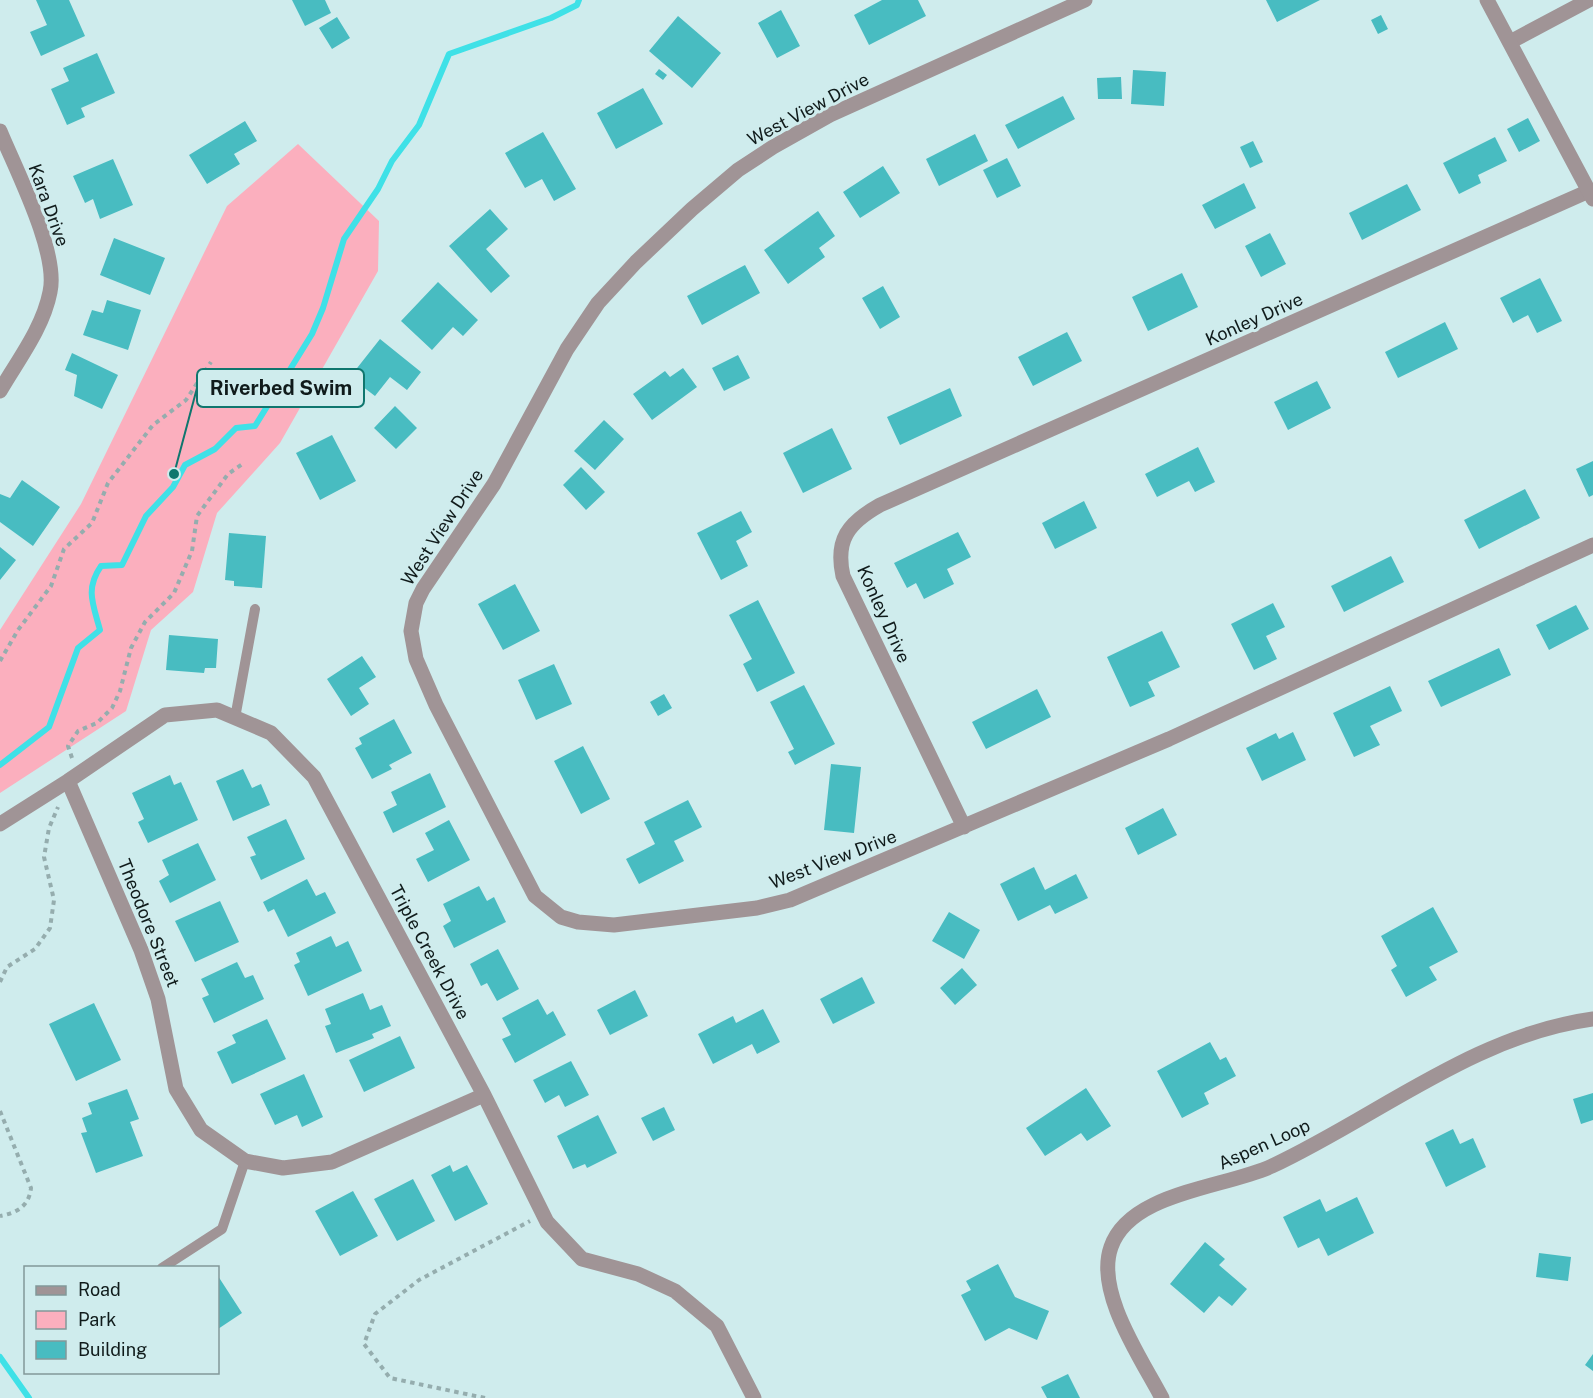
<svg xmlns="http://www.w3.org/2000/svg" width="1593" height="1398" font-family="'Public Sans',sans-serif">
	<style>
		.green { fill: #fbafbe }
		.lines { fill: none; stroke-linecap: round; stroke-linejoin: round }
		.stream { stroke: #3fe1e7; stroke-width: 6 }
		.building { fill: #48bcc1 }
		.path { stroke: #95adae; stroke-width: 4; stroke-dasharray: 4.5 4.5; stroke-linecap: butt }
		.service { stroke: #a09496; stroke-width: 10 }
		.minor { stroke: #a09496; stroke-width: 15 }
		.tertiary { stroke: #a09496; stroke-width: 15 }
		.labels { text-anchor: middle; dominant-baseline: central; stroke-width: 6; stroke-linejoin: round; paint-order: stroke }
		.street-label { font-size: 18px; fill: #101b1b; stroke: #cfeced }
		.leader { fill: none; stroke: #0f766e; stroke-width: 2 }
		.callout-dot { fill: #0f766e; stroke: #cfeced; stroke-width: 2 }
		.callout { fill: #cfeced; stroke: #0f766e; stroke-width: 2 }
		.callout-label { font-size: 20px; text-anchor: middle; font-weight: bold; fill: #101b1b }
	</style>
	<rect width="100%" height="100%" fill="#cfeced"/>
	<path class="green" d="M 298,144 L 379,221 L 378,271 L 280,443 L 217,513 L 193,592 L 151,630 L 126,711 L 0,793 L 0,630 L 81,504 L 227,206 Z"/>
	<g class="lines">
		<path class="stream" d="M 0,765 L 49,727 L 78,648 L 100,630 C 93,604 85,589 101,566 L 122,565 L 146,516 L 173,487 L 185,465 L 215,449 L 236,428 L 255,426 L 312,334 L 323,308 L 344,239 L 378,189 L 392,161 L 419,125 L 449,54 L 551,18 L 577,5 L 579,0
			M 0,1357 L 29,1398"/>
	</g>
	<path class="building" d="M 36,0 L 69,0 L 85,36 L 41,56 L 30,32 L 47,25 Z
		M 292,0 L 325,0 L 331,13 L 305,26 Z
		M 882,0 L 918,0 L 926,16 L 869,45 L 854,15 Z
		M 1266,0 L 1320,0 L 1277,22 Z
		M 781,10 L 800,46 L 777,58 L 758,23 Z
		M 1381,15 L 1388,29 L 1378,34 L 1371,20 Z
		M 678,16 L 721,53 L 692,88 L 649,51 Z
		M 337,17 L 350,38 L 332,49 L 319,28 Z
		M 97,53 L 115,93 L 81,108 L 85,117 L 67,125 L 51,89 L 69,81 L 63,68 Z
		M 659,69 L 667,75 L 663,80 L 655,74 Z
		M 1133,70 L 1166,72 L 1164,106 L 1131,104 Z
		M 1121,77 L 1122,99 L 1098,99 L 1097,78 Z
		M 643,88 L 663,124 L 616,149 L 597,113 Z
		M 1063,96 L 1075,119 L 1018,149 L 1005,125 Z
		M 1528,118 L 1540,141 L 1519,152 L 1507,129 Z
		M 245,121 L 257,141 L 234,154 L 240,164 L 207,184 L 189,155 Z
		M 543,132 L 576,189 L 554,201 L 542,179 L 525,188 L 505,153 Z
		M 975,134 L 988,161 L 939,186 L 926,159 Z
		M 1495,137 L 1507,161 L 1478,175 L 1481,183 L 1459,194 L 1443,163 Z
		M 1253,141 L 1263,162 L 1250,168 L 1240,147 Z
		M 1007,158 L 1021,186 L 997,198 L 983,170 Z
		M 113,159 L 133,205 L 100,219 L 93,199 L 85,203 L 73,176 Z
		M 883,166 L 900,193 L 860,218 L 843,192 Z
		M 1244,183 L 1256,208 L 1215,229 L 1202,205 Z
		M 1407,184 L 1421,210 L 1362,240 L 1349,213 Z
		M 490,209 L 508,229 L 486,249 L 510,276 L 491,293 L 449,246 Z
		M 818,211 L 835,236 L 819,248 L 825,257 L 788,284 L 764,250 Z
		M 1270,233 L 1286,264 L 1261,277 L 1245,246 Z
		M 114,238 L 165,258 L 150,295 L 100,275 Z
		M 745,265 L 760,293 L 702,325 L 687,296 Z
		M 1182,273 L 1198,307 L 1148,331 L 1132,297 Z
		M 1540,278 L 1562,321 L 1537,333 L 1528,315 L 1513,323 L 1500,298 Z
		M 438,282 L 478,320 L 463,336 L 453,327 L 432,350 L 401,321 Z
		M 883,286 L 900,317 L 880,329 L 862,298 Z
		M 107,300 L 141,310 L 128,350 L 83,335 L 92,310 L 103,313 Z
		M 1445,322 L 1458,349 L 1398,378 L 1385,352 Z
		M 1067,332 L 1082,361 L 1033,386 L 1018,357 Z
		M 380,339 L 421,372 L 407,390 L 390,377 L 375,396 L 350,377 Z
		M 72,353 L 118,375 L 102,409 L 74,396 L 77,375 L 65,370 Z
		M 738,355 L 750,378 L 724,391 L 712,368 Z
		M 683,368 L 697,387 L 652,420 L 633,394 L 665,371 L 670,377 Z
		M 1317,381 L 1331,408 L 1288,430 L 1274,402 Z
		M 950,388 L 962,416 L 900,445 L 887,417 Z
		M 395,406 L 417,428 L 396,449 L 374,428 Z
		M 604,420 L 624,439 L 595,470 L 574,451 Z
		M 832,428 L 852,469 L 803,493 L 783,453 Z
		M 332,435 L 356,481 L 320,500 L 296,453 Z
		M 1198,447 L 1215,482 L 1195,492 L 1189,481 L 1157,497 L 1145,474 Z
		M 1593,461 L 1593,495 L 1589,497 L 1576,469 Z
		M 581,467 L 605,492 L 586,510 L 563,485 Z
		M 22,480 L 60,507 L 33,546 L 0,522 L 0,494 L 10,498 Z
		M 1525,489 L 1540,518 L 1479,549 L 1464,520 Z
		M 1084,501 L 1097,528 L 1055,549 L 1042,523 Z
		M 741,511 L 752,532 L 736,541 L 748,566 L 721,580 L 697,533 Z
		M 958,532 L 971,557 L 947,569 L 954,584 L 924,599 L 916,583 L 907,588 L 894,563 Z
		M 229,533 L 266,536 L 262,588 L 234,586 L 234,581 L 225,580 Z
		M 0,547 L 16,560 L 0,580 Z
		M 1391,556 L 1404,582 L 1344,612 L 1331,586 Z
		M 515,584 L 540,631 L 503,650 L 478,604 Z
		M 758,600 L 795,673 L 757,692 L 743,664 L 752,659 L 729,615 Z
		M 1273,603 L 1285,627 L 1266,636 L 1277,659 L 1254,670 L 1231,624 Z
		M 1576,605 L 1589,629 L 1549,650 L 1536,625 Z
		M 1162,631 L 1180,667 L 1148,682 L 1155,696 L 1130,707 L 1107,657 Z
		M 169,635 L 218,639 L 216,668 L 205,668 L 204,673 L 166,670 Z
		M 1499,648 L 1511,675 L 1441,707 L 1428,681 Z
		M 362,656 L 376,677 L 359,688 L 369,704 L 351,716 L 327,679 Z
		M 554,664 L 572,704 L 536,720 L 518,680 Z
		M 804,685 L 835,744 L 795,765 L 788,752 L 794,749 L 770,702 Z
		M 1390,686 L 1402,711 L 1370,726 L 1380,745 L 1354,757 L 1333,713 Z
		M 1037,689 L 1051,717 L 986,749 L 972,722 Z
		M 664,694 L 672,708 L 658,716 L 650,702 Z
		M 394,719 L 412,753 L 389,765 L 392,769 L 372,779 L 355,748 L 362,744 L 359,738 Z
		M 1293,732 L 1306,760 L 1262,781 L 1246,748 L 1276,733 L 1279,739 Z
		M 583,746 L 610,799 L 581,814 L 554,761 Z
		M 831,764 L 861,767 L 854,833 L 824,830 Z
		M 243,769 L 252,788 L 261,784 L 270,805 L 233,821 L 216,781 Z
		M 430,773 L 446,807 L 393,833 L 383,812 L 397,805 L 391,792 Z
		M 170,775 L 174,785 L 181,782 L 198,820 L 148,843 L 138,822 L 144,819 L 132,793 Z
		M 688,800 L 702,827 L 674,841 L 684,861 L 639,884 L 626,859 L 655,844 L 644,822 Z
		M 1163,808 L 1177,835 L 1138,855 L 1125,828 Z
		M 286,819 L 305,859 L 261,880 L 250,857 L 256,855 L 247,837 Z
		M 449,820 L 470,860 L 428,882 L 416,859 L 434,850 L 425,833 Z
		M 198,843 L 216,880 L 170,903 L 159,881 L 169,875 L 162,860 Z
		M 1034,867 L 1045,890 L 1076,874 L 1088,898 L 1055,914 L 1050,905 L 1018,921 L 1000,884 Z
		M 307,879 L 316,896 L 325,892 L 336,913 L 288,937 L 274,909 L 268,912 L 263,902 Z
		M 479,886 L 487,901 L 494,897 L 506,922 L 454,948 L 443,926 L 451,921 L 443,904 Z
		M 220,901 L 239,942 L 195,962 L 175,921 Z
		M 1433,907 L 1458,952 L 1429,967 L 1437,980 L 1406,997 L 1391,970 L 1397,966 L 1381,936 Z
		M 949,912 L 980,930 L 964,959 L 932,941 Z
		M 331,936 L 336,947 L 348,941 L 362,971 L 308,996 L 294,965 L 300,962 L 296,953 Z
		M 498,949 L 519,989 L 497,1001 L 487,983 L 481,986 L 470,964 Z
		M 237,962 L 245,978 L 253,975 L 264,999 L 214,1023 L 202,998 L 209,995 L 201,979 Z
		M 962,968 L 977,985 L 955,1005 L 940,988 Z
		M 862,977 L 875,1003 L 833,1024 L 820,999 Z
		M 635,990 L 648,1016 L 610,1035 L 597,1010 Z
		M 363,993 L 370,1010 L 382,1005 L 391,1026 L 372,1034 L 374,1038 L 336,1053 L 325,1026 L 331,1024 L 325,1009 Z
		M 538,999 L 547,1015 L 553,1011 L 566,1035 L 515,1063 L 502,1039 L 511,1035 L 502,1018 Z
		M 94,1003 L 121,1060 L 76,1081 L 49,1024 Z
		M 763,1009 L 780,1042 L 757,1054 L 752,1044 L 713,1064 L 698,1034 L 733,1016 L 736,1023 Z
		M 267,1019 L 286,1059 L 232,1084 L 217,1052 L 236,1043 L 232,1035 Z
		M 400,1036 L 415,1068 L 364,1092 L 349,1060 Z
		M 1210,1042 L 1220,1060 L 1226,1057 L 1236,1076 L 1204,1093 L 1209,1104 L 1182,1118 L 1157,1071 Z
		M 571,1061 L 589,1095 L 565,1107 L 559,1095 L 545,1103 L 533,1080 Z
		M 304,1074 L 323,1117 L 302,1127 L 297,1115 L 275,1125 L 260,1094 Z
		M 1086,1088 L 1111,1126 L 1087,1141 L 1081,1133 L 1045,1156 L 1026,1128 Z
		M 127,1089 L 139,1119 L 130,1122 L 143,1156 L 96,1173 L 81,1133 L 87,1132 L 82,1118 L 92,1114 L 88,1103 Z
		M 1593,1093 L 1593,1120 L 1581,1124 L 1573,1099 Z
		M 664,1107 L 675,1130 L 653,1141 L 641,1118 Z
		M 598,1115 L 617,1153 L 587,1168 L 585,1164 L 573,1169 L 557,1136 Z
		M 1453,1129 L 1460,1144 L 1473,1138 L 1486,1167 L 1446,1187 L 1425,1143 Z
		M 450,1165 L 453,1172 L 467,1165 L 488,1204 L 455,1221 L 431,1175 Z
		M 413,1179 L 435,1221 L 397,1241 L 374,1199 Z
		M 353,1191 L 378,1236 L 340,1256 L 315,1211 Z
		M 1357,1197 L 1374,1233 L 1328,1256 L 1319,1238 L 1298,1248 L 1283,1217 L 1320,1199 L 1326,1212 Z
		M 1205,1242 L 1225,1259 L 1219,1265 L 1247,1289 L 1232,1306 L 1219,1296 L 1204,1313 L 1170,1284 Z
		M 1539,1253 L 1571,1257 L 1568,1281 L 1536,1277 Z
		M 998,1264 L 1015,1297 L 1049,1311 L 1037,1340 L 1009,1328 L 985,1341 L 961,1295 L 971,1290 L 966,1281 Z
		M 218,1276 L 242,1313 L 218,1329 Z
		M 1593,1354 L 1593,1371 L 1585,1365 Z
		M 1068,1374 L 1080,1398 L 1047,1398 L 1041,1387 Z"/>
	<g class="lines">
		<path class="path" d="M 0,661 L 18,630 L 51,586 L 64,549 L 92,523 L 108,483 L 153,425 L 186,400 L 211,362
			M 72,758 L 68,746 L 78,731 L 97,723 L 112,708 L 120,691 L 131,648 L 145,622 L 174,593 L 192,551 L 197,516 L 228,474 L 244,463
			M 0,982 L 7,967 L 35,949 L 50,928 L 54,900 L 44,857 L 49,828 L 58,807
			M 0,1111 L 31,1188 C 29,1206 17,1213 0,1216
			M 485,1398 L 390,1378 L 364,1344 L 375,1314 L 419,1280 L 530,1221"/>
		<path class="service" d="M 235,718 L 255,609
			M 162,1268 L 222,1229 L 245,1161"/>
		<path class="minor" d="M 1085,0 L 830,115 L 773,147 L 738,170 L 692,209 L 636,262 L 598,303 L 567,349 L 494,484 L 423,589 L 416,603 L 411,631 L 416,659 L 436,705 L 535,896 L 561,917 L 578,922 L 614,925 L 757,908 L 790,900 L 1169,739 L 1593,545
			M 1510,42 L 1589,0
			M 0,131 C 16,170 59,253 50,292 C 43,328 18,360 0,391
			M 68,781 L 141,950 L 158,999 L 176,1089 L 201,1130 L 245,1161 L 283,1168 L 332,1162 L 484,1095
			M 0,824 L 68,781 L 165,715 L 217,710 L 271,733 L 314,777 L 484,1095 L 547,1222 L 582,1259 L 638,1274 L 675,1291 L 717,1326 L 754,1398
			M 964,827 L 843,576 C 835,540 848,523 880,505 L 1589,191
			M 1162,1398 C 1141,1358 1095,1292 1111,1247 C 1130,1192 1224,1188 1272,1166 C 1377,1117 1474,1035 1593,1019"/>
		<path class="tertiary" d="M 1487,0 L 1593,199"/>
	</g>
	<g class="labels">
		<g class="street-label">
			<text transform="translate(808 109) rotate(-28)">West View Drive</text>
			<text transform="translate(49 205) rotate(70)">Kara Drive</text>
			<text transform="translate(1254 319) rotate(-24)">Konley Drive</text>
			<text transform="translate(442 527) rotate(-57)">West View Drive</text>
			<text transform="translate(884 614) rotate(66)">Konley Drive</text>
			<text transform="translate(833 859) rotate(-21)">West View Drive</text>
			<text transform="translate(149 923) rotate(68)">Theodore Street</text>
			<text transform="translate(430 952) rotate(62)">Triple Creek Drive</text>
			<text transform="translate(1264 1144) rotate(-24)">Aspen Loop</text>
		</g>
	</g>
	<path class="leader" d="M174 474L197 388"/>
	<circle class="callout-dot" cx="174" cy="474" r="6"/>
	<rect class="callout" x="197" y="369" width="167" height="38" rx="6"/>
	<g class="callout-label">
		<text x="281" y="395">Riverbed Swim</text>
	</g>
	<rect x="24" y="1266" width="195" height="108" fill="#cfeced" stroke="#839899" stroke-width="1.5"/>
	<rect x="36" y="1286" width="30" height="9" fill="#a09496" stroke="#839899" stroke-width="1.5"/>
	<text x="78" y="1296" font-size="18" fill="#101b1b">Road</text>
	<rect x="36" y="1311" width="30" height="18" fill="#fbafbe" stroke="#839899" stroke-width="1.5"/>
	<text x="78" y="1326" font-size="18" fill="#101b1b">Park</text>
	<rect x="36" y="1341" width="30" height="18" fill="#48bcc1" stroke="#839899" stroke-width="1.5"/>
	<text x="78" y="1356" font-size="18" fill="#101b1b">Building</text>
</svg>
